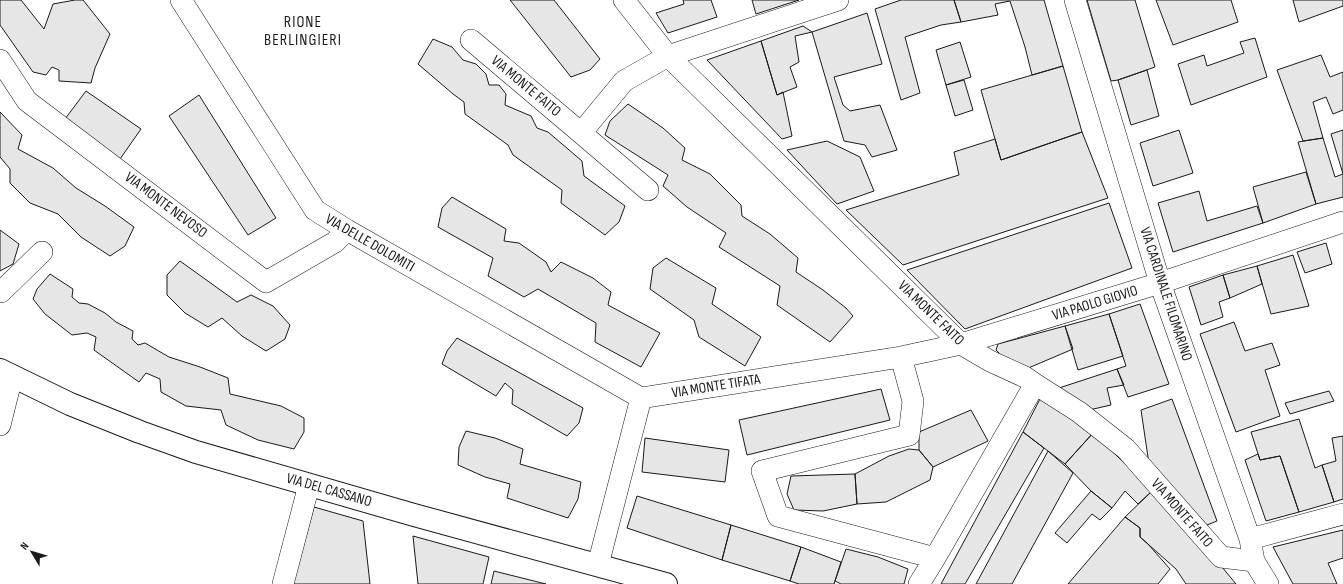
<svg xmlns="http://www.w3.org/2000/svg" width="1343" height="584" font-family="'Sofia Sans Condensed',sans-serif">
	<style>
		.building { fill: #e6e6e6; stroke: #1a1a1a }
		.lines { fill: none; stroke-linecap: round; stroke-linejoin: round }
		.street-casing { stroke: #1a1a1a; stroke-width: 22 }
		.secondary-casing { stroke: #1a1a1a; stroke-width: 24 }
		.street { stroke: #fff; stroke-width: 21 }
		.secondary { stroke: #fff; stroke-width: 22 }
		.labels { text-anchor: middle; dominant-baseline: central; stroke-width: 3; stroke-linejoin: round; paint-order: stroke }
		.street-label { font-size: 15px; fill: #1a1a1a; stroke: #fff }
		.neighbourhood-label { font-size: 16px; letter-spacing: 1px; fill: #1a1a1a; stroke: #fff }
	</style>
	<rect width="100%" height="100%" fill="#fff"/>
	<path class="building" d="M 0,0 L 21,0 L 44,29 L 53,4 L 75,0 L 83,0 L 110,34 L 95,68 L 91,83 L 59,81 L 59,70 L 52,67 L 46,75 L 33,72 L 0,25 Z
		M 510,0 L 554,0 L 600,59 L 590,70 L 571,77 Z
		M 683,0 L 711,0 L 717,17 L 668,33 L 656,13 L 684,4 Z
		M 752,0 L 799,0 L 756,14 Z
		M 901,0 L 954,0 L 961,22 L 941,25 L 905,37 L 920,93 L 901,100 L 875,9 Z
		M 954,0 L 1044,0 L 1063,66 L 1032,75 L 1025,47 L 1010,1 L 995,4 L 998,15 L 961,22 Z
		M 1087,0 L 1135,0 L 1155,67 L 1118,80 L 1111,81 Z
		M 1156,0 L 1231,0 L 1238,22 L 1173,45 Z
		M 1293,0 L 1343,0 L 1343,6 L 1299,22 Z
		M 867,13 L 882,64 L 834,77 L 843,105 L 850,111 L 880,105 L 897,150 L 872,157 L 865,145 L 844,141 L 812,32 Z
		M 803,26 L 812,32 L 795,36 L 799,62 L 790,67 L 797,87 L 777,95 L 761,41 Z
		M 1255,38 L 1267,77 L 1191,105 L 1178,64 L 1204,55 L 1207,66 L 1244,53 L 1240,42 Z
		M 433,39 L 452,47 L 463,60 L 476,64 L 486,74 L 489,85 L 499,85 L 506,94 L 505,105 L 531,116 L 537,128 L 548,132 L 582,161 L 584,176 L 625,206 L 619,222 L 605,235 L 561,203 L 562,190 L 513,155 L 508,145 L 465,114 L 464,102 L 453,94 L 418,64 Z
		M 761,41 L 777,95 L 783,92 L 792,136 L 782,139 L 707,60 Z
		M 960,42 L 971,77 L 946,85 L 936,50 Z
		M 1321,55 L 1330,77 L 1343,72 L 1343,110 L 1333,114 L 1326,97 L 1313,102 L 1323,138 L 1303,141 L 1277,70 Z
		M 1063,66 L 1082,132 L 1001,160 L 981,90 Z
		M 1147,70 L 1159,116 L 1131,125 L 1118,80 Z
		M 964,80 L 973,110 L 955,116 L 946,85 Z
		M 86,91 L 141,129 L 120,159 L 65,119 Z
		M 199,95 L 276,218 L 248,235 L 169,116 Z
		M 628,104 L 663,128 L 685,148 L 682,160 L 710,174 L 741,205 L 742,216 L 770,234 L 798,258 L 796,272 L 823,290 L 846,308 L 853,316 L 830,342 L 777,305 L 780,286 L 719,247 L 726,233 L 687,207 L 663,186 L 668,175 L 605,135 L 610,121 Z
		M 0,112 L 22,135 L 18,149 L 53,168 L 76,188 L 105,206 L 134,227 L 125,246 L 110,256 L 81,237 L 58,214 L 30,203 L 10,183 L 10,169 L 0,157 Z
		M 1179,130 L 1193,173 L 1153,186 L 1140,143 Z
		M 1343,130 L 1343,174 L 1331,134 Z
		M 1082,132 L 1108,198 L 903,265 L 846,210 L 959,175 L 954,152 L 995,139 L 1001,160 Z
		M 1323,138 L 1335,177 L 1343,174 L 1343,197 L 1316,204 L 1298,142 Z
		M 827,141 L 860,157 L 874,191 L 837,204 L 787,150 Z
		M 1306,172 L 1316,204 L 1263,223 L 1253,187 Z
		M 1199,191 L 1207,221 L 1257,206 L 1263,223 L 1173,252 L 1158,203 Z
		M 452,197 L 506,229 L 504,241 L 519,243 L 546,262 L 551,272 L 561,262 L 593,278 L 611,292 L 608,305 L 660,333 L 641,367 L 595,342 L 596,323 L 538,289 L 524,297 L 488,276 L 493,258 L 438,227 L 442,208 Z
		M 1109,203 L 1132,268 L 965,329 L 907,270 Z
		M 0,230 L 19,244 L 13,264 L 0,271 Z
		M 1326,243 L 1332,264 L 1305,273 L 1297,252 Z
		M 1293,255 L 1309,306 L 1271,314 L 1257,266 Z
		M 666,258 L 716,288 L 712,304 L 761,337 L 745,366 L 699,337 L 694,320 L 650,289 L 653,268 Z
		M 180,261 L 237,302 L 251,295 L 273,306 L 290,325 L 285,339 L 266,351 L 242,336 L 222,318 L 208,327 L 185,313 L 167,295 L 167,275 Z
		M 1257,266 L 1262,284 L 1230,298 L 1223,275 Z
		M 50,274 L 73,289 L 72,297 L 79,303 L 88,304 L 105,313 L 116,322 L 133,331 L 132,339 L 138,345 L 145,343 L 169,357 L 200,367 L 228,378 L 230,394 L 281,406 L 304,418 L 304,432 L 294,449 L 258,440 L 226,425 L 221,410 L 186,406 L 161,392 L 160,379 L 146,373 L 139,382 L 94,350 L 96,337 L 87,333 L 72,335 L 45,314 L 33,299 L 37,289 Z
		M 1223,275 L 1230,298 L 1219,302 L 1223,317 L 1201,325 L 1189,287 Z
		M 1140,304 L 1169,384 L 1128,397 L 1117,369 L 1126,366 L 1109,314 Z
		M 1109,314 L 1123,356 L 1078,370 L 1065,326 Z
		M 1234,322 L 1245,351 L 1272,343 L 1280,365 L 1265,370 L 1280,416 L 1236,432 L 1200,334 Z
		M 1065,326 L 1073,349 L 1026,369 L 1001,355 L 996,350 L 998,344 Z
		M 457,338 L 583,408 L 579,423 L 567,436 L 512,404 L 513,390 L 505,383 L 496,396 L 442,364 L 447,351 Z
		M 1117,369 L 1124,385 L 1107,388 L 1111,405 L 1089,410 L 1059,388 Z
		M 881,389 L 890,420 L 747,455 L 739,420 Z
		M 1329,391 L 1334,401 L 1290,414 L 1285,403 Z
		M 1042,395 L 1093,433 L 1065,464 L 1023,432 Z
		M 1172,399 L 1217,521 L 1207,525 L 1149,464 L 1141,410 Z
		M 971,410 L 988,441 L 933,467 L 919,450 L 919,432 Z
		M 1299,419 L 1315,468 L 1322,465 L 1334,502 L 1299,512 L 1280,456 L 1260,460 L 1251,432 Z
		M 466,431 L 495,438 L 523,449 L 520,464 L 581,482 L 578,499 L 568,518 L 507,498 L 510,484 L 485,477 L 458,465 L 459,447 Z
		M 1023,432 L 1044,448 L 965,584 L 941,584 Z
		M 1093,433 L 1142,480 L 1151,492 L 1138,504 L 1125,491 L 1112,508 L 1091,491 L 1065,464 Z
		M 1343,436 L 1343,499 L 1334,502 L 1322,465 L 1336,461 L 1332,438 Z
		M 645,438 L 729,450 L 725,482 L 642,472 Z
		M 909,449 L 919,450 L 933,467 L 930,480 L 886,502 L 857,504 L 855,474 L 889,456 Z
		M 1048,451 L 1073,473 L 1012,584 L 976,584 Z
		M 1258,454 L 1260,460 L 1280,456 L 1299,512 L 1266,521 L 1245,460 Z
		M 855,474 L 857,504 L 823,511 L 794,510 L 787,494 L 791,476 Z
		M 1091,491 L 1112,508 L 1100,520 L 1092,514 L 1067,543 L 1055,533 Z
		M 1151,492 L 1176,511 L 1236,584 L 1186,584 L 1176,569 L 1140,537 L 1140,528 L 1125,517 Z
		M 637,496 L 731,525 L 722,560 L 627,528 Z
		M 314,507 L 363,521 L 370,584 L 293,584 Z
		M 1125,517 L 1140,528 L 1140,537 L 1148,544 L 1170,569 L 1158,584 L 1068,584 Z
		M 731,525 L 801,547 L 790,581 L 722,560 Z
		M 1343,530 L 1343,558 L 1328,563 L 1337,584 L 1293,584 L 1273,547 Z
		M 413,536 L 489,557 L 483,584 L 418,584 Z
		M 801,547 L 841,562 L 834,584 L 799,584 L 790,581 Z
		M 846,549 L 878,557 L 908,569 L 904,584 L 841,584 L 835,581 Z
		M 494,571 L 546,584 L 491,584 Z"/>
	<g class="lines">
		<defs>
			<path id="street" d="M 181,0 L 315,210 L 347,230 L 641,398
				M 624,0 L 668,56 L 961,344 L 990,361 L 1025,377 L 1035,384 L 1079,412 L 1126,449 L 1221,557 L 1254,561
				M 1075,0 L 1160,283 L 1250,539 L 1254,561 L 1268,584
				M 471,40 L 581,133 L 624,81 L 668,56 L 838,0
				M 0,60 L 27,101 L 266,282 L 335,242 L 347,230
				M 581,133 L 648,190
				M 0,292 L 1,292 L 42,252
				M 901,357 L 913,401 L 909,435 L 762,471 L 778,516 L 935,558 L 919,584
				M 641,398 L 901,357 L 961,344 L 1160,283 L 1343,222
				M 0,425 L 12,377
				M 1250,539 L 1343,514
				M 935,558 L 1035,384
				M 598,565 L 641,398
				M 283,584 L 309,485"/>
			<path id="secondary" d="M 0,370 L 70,404 L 140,432 L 196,452 L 414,515 L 666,584"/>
		</defs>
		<use href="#street" class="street-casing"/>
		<use href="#secondary" class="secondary-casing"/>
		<use href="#street" class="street"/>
		<use href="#secondary" class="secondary"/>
	</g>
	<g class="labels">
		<g class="street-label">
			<text transform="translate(526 86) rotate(40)">VIA MONTE FAITO</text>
			<text transform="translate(166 205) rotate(37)">VIA MONTE NEVOSO</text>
			<text transform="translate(370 243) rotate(30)">VIA DELLE DOLOMITI</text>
			<text transform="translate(1166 294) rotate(72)">VIA CARDINALE FILOMARINO</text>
			<text transform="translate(1095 303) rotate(-17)">VIA PAOLO GIOVIO</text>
			<text transform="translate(931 313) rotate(44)">VIA MONTE FAITO</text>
			<text transform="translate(716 386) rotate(-9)">VIA MONTE TIFATA</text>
			<text transform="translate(329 490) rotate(16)">VIA DEL CASSANO</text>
			<text transform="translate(1182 513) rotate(49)">VIA MONTE FAITO</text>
		</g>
		<g class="neighbourhood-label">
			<text x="303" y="22">RIONE<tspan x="303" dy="18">BERLINGIERI</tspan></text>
		</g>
	</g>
	<g transform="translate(32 552) rotate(308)" stroke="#ffffff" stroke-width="3" paint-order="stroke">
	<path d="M0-3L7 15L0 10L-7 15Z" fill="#1a1a1a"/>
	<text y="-6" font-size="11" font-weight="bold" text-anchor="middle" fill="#1a1a1a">N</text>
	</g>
</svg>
